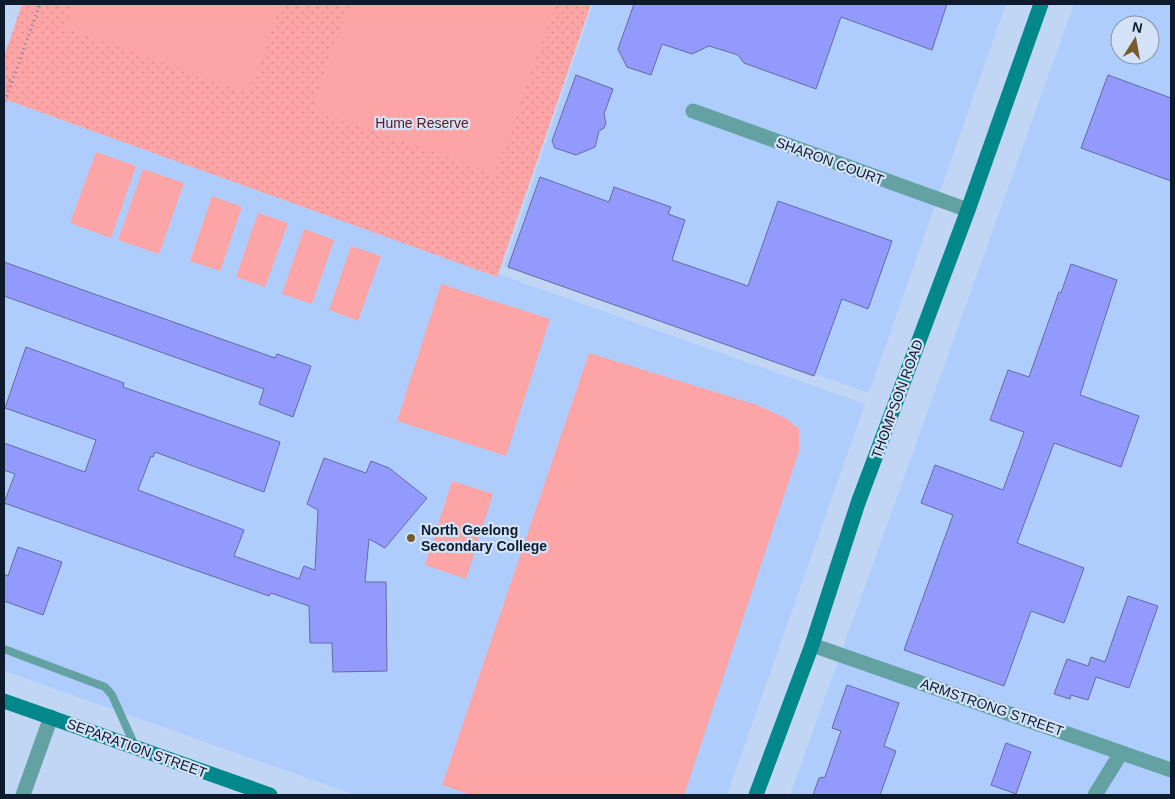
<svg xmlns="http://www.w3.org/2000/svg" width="1175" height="799" font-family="Helvetica,sans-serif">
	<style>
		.built { fill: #aecdfc; fill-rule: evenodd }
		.grass { fill: url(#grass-dots) }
		.garden { fill: #fda5a6 }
		.building { fill: #929bfd; stroke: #646a9e }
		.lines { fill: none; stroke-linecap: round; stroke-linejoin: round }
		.path { stroke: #72839c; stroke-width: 3; stroke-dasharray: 1 4; stroke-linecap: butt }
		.lane { stroke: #64a1a3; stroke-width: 8 }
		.street { stroke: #64a1a3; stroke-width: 15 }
		.secondary { stroke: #02878b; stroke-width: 15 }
		.poi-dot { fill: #765b2d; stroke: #d4e2f8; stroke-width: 2 }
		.labels { text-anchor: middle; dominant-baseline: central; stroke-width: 4.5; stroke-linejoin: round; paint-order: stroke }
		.park-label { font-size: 14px; fill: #5f1720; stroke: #d4e2f8 }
		.street-label { font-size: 14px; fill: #0e1b2d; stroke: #d4e2f8 }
		.poi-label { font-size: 14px; font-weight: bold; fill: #0e1b2d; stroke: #d4e2f8; text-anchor: start }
	</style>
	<defs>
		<pattern id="grass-dots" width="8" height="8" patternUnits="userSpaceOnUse" patternTransform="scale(1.25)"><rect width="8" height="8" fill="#fda5a6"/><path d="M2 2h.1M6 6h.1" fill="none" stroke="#d88d8f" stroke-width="1.8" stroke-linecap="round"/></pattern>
	</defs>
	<rect width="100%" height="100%" fill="#c1d6f5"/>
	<path class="built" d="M 593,4 L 1006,4 L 869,393 L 504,266 Z
		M 1074,4 L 1171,4 L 1171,795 L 790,795 ZM 1120,25 L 1150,25 L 1150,55 L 1120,55 Z
		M 4,99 L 865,404 L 727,795 L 355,795 L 4,671 Z"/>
	<path class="grass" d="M 22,4 L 591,4 L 497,277 L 4,99 L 4,57 Z"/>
	<path class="garden" d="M 73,4 L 280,4 L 249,93 L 65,28 Z
		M 349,4 L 556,4 L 495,174 L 312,109 Z
		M 96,152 L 136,166 L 111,238 L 70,223 Z
		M 143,169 L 184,183 L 159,254 L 118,240 Z
		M 212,196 L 242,207 L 220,271 L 190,261 Z
		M 258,213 L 288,223 L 265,287 L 236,277 Z
		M 304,229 L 334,240 L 312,304 L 282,294 Z
		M 351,246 L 381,256 L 358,321 L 329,310 Z
		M 441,284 L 550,319 L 506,456 L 397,421 Z
		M 589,353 L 757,405 L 787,419 L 799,429 L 799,451 L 684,795 L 472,795 L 442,785 Z
		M 452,481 L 493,494 L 466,579 L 425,565 Z"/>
	<path class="building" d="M 634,4 L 947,4 L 932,50 L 841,17 L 816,89 L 744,63 L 738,55 L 709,46 L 692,54 L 662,44 L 651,75 L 627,67 L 618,49 Z
		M 576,75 L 613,89 L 604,114 L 606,123 L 604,128 L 599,131 L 595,147 L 576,155 L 555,148 L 552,141 Z
		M 1108,75 L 1171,98 L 1171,181 L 1081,148 Z
		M 540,177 L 609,202 L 614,187 L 671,207 L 668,214 L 685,220 L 672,260 L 748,286 L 778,201 L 892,241 L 868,309 L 842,299 L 814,376 L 508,267 Z
		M 4,262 L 275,358 L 277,354 L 311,366 L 293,417 L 259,404 L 264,389 L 4,296 Z
		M 1071,264 L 1117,280 L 1080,395 L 1139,416 L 1121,467 L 1054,443 L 1017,543 L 1084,568 L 1064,623 L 1031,611 L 1004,686 L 904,650 L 953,515 L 921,503 L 935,465 L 1003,490 L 1024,432 L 990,420 L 1008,370 L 1029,377 L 1059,292 L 1061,293 Z
		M 26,347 L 124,383 L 123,387 L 280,442 L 264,492 L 155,452 L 153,457 L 151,456 L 138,490 L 244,530 L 234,556 L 299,579 L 304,566 L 315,570 L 318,510 L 307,504 L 324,458 L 366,473 L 371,461 L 389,468 L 427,498 L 385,548 L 369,539 L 365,582 L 386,582 L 387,671 L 333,672 L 332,643 L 310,643 L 309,606 L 271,593 L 269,596 L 4,503 L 15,474 L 4,470 L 4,443 L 85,472 L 96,440 L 5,408 Z
		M 18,547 L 62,562 L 43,615 L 4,601 L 4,574 L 8,576 Z
		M 1128,596 L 1158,606 L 1129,688 L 1096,677 L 1088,700 L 1071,695 L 1070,699 L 1054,694 L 1067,659 L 1088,666 L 1091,657 L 1105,662 Z
		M 847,685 L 899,703 L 884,746 L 896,751 L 880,795 L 813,795 L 819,778 L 825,777 L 841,731 L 832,728 Z
		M 1006,743 L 1031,752 L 1016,794 L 991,785 Z"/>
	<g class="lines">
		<path class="path" d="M 4,79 L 13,81
			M 5,101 L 40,4"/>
		<path class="lane" d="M 4,649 L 105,687 L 112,695 L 135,746"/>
		<path class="street" d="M 693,111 L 968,210
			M 812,645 L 1171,770
			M 23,795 L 51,717
			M 1095,795 L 1121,753"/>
		<path class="secondary" d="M 4,701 L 270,795
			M 756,795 L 812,645 L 858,503 L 968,210 L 1041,4"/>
	</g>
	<circle class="poi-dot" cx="411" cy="538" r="5"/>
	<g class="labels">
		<g class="park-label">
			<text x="422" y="123">Hume Reserve</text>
		</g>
		<g class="street-label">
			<text transform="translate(830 161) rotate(20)">SHARON COURT</text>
			<text transform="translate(897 399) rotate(-70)">THOMPSON ROAD</text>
			<text transform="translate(992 707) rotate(19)">ARMSTRONG STREET</text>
			<text transform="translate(137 748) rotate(20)">SEPARATION STREET</text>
		</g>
		<g class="poi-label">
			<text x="421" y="530">North Geelong<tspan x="421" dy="16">Secondary College</tspan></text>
		</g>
	</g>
	<rect width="1175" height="799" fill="none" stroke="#0e1b2d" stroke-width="10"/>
	<g transform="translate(1135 40) rotate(11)"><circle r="24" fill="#d4e2f8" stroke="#8592a7"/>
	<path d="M0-4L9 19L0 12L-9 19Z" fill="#765b2d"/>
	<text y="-8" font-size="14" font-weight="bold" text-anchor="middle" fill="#0e1b2d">N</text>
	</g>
</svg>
